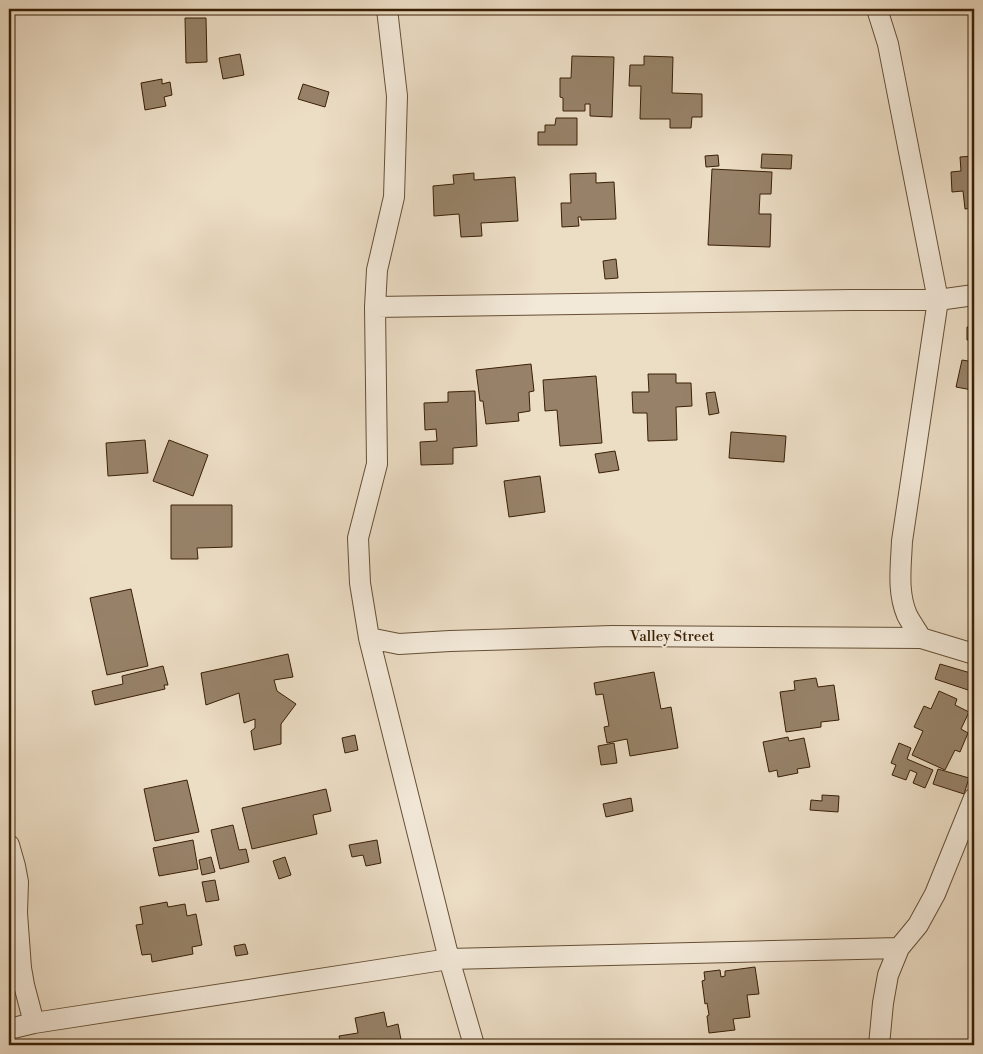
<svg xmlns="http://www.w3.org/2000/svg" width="983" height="1054" font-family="'Libre Bodoni',serif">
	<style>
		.building { fill: #978269; stroke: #3a2005 }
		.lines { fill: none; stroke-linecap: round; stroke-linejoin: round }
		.street-casing { stroke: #664f35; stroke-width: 22 }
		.street { stroke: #f3e9d9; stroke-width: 20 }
		.labels { text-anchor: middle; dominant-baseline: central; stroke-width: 4; stroke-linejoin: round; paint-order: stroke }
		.street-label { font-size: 15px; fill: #3a2005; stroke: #f3e9d9 }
	</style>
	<rect width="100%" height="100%" fill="#ecddc5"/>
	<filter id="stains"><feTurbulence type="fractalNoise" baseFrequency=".004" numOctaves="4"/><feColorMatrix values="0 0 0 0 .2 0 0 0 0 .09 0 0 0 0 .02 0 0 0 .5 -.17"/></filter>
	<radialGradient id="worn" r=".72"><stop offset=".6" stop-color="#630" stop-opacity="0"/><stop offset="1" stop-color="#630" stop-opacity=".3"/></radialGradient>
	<path class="building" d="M 185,18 L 206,18 L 207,62 L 186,63 Z
		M 240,54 L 244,75 L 223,79 L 219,58 Z
		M 572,56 L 614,57 L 612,117 L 590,116 L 590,104 L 585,104 L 585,111 L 563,111 L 563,98 L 560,97 L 560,78 L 571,78 Z
		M 644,56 L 673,57 L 672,93 L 702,94 L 702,117 L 692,117 L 691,128 L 670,128 L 670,119 L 640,119 L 641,86 L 629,86 L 630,65 L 644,65 Z
		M 162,79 L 162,84 L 170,82 L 172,95 L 164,97 L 166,106 L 145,110 L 141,83 Z
		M 303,84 L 329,92 L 325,107 L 298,99 Z
		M 556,118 L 577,118 L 577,145 L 538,145 L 538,132 L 545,132 L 545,125 L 555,125 Z
		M 762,154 L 792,155 L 791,169 L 761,168 Z
		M 718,155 L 719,166 L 706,167 L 705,156 Z
		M 974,156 L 974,208 L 965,209 L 963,191 L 952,192 L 951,172 L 961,171 L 960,157 Z
		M 712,169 L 772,172 L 771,194 L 760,194 L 759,214 L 771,214 L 770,247 L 708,245 Z
		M 474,173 L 474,180 L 515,177 L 518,221 L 481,223 L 482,236 L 461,237 L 459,214 L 434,216 L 433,186 L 454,184 L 453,175 Z
		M 596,173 L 596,183 L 614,182 L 616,219 L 581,220 L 581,217 L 578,217 L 579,226 L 562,227 L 561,203 L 571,203 L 570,174 Z
		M 616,259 L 618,278 L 605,279 L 603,261 Z
		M 967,327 L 974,327 L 974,340 L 967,340 Z
		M 962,360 L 974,362 L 974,379 L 972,390 L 956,387 Z
		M 531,364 L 534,391 L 529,392 L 530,411 L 518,413 L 519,421 L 486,424 L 483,401 L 480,401 L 476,370 Z
		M 648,374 L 676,374 L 676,383 L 691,383 L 692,406 L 676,407 L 677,440 L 648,441 L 647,413 L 633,413 L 632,392 L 649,392 Z
		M 596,376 L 602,443 L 560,446 L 557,410 L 545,411 L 543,380 Z
		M 475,391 L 477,446 L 453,448 L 453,464 L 421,465 L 420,442 L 437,441 L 436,429 L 425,430 L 424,403 L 448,402 L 448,392 Z
		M 715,392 L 719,413 L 709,415 L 706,393 Z
		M 731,432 L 786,436 L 784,462 L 729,458 Z
		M 145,440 L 148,473 L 108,476 L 106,443 Z
		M 169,440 L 208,455 L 193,496 L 153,481 Z
		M 615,451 L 619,470 L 599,473 L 595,454 Z
		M 540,476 L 545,512 L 509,517 L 504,481 Z
		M 171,505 L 232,505 L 232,547 L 197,548 L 198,559 L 171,559 Z
		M 131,589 L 148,666 L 107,675 L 90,598 Z
		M 288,654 L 293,677 L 274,680 L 277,691 L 296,704 L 281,724 L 281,744 L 254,750 L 251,731 L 255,728 L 255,719 L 244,723 L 239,693 L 206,705 L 201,673 Z
		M 940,664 L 974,674 L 974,692 L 935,679 Z
		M 163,666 L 168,685 L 164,685 L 165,689 L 95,705 L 92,691 L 123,684 L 122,676 Z
		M 654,672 L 661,709 L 671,707 L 678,748 L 630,756 L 627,739 L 607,743 L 604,727 L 609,726 L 603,694 L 596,695 L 594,683 Z
		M 816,678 L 818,687 L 834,685 L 839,720 L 821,722 L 821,727 L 786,732 L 780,692 L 795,690 L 794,681 Z
		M 939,691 L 957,699 L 955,705 L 969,712 L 961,729 L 968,733 L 960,752 L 955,750 L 945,770 L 912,755 L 923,731 L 914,727 L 924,706 L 931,709 Z
		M 355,735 L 358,750 L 345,753 L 342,738 Z
		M 788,737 L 789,741 L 804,738 L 810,767 L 797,769 L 798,773 L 778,777 L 777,770 L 769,772 L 763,742 Z
		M 614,743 L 617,763 L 601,765 L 598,746 Z
		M 899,743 L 911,748 L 907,759 L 933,770 L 925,788 L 913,783 L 917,773 L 910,770 L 906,780 L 892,775 L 896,765 L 891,763 Z
		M 938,769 L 969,778 L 964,794 L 933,784 Z
		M 187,780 L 199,832 L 155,841 L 144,789 Z
		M 326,789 L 331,811 L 313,815 L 317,834 L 252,849 L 242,808 Z
		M 822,795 L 839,796 L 838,812 L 810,810 L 811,800 L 822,801 Z
		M 631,798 L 633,811 L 606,817 L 603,804 Z
		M 233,825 L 239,850 L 246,849 L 249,862 L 220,869 L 211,830 Z
		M 193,840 L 198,869 L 159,876 L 153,848 Z
		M 377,840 L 381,863 L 366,866 L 363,855 L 352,857 L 349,845 Z
		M 211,857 L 215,872 L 202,875 L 199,860 Z
		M 285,857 L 291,875 L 279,879 L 273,861 Z
		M 215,880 L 219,900 L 206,902 L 202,882 Z
		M 167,902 L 168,907 L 185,904 L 187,916 L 196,914 L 202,945 L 192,947 L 193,954 L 152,962 L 151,954 L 142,955 L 136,925 L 143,924 L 140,907 Z
		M 245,944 L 248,954 L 236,956 L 234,946 Z
		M 755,967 L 759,994 L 747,995 L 750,1017 L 733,1019 L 735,1030 L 709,1033 L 707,1016 L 709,1015 L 707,1003 L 705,1004 L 702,981 L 705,980 L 704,972 L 720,970 L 721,977 L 725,976 L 725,971 Z
		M 384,1012 L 387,1027 L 398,1024 L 402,1045 L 341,1045 L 339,1036 L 358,1033 L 355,1018 Z"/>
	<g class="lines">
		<defs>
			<path id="street" d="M 387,9 L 397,96 L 394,197 L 377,270 L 375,307 L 377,464 L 358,538 L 360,583 L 369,638 L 449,959 L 474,1045
				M 877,9 L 888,44 L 938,300 L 902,541 C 901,566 897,592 907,615 C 911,623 917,631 921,638
				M 375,307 L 851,300 L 938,300 L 974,295
				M 369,638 L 399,644 L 450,641 L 612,636 L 921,638 L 974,654
				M 9,845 L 15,866 L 18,882 L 17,913 L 21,968 L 24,985 L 34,1023
				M 9,1029 L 34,1023 L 449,959 L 899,948
				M 879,1045 L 883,1003 L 888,975 L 899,948 L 918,925 L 935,894 L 974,798"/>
		</defs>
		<use href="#street" class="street-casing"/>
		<use href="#street" class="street"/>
	</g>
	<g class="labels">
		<g class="street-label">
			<text x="672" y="636">Valley Street</text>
		</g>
	</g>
	<rect width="983" height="1054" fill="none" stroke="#ecddc5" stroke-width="30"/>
	<rect x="10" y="10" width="963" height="1034" fill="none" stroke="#3a2005" stroke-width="2.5"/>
	<rect x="15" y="15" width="953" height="1024" fill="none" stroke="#3a2005"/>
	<rect width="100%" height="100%" filter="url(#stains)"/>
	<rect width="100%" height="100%" fill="url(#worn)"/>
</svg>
